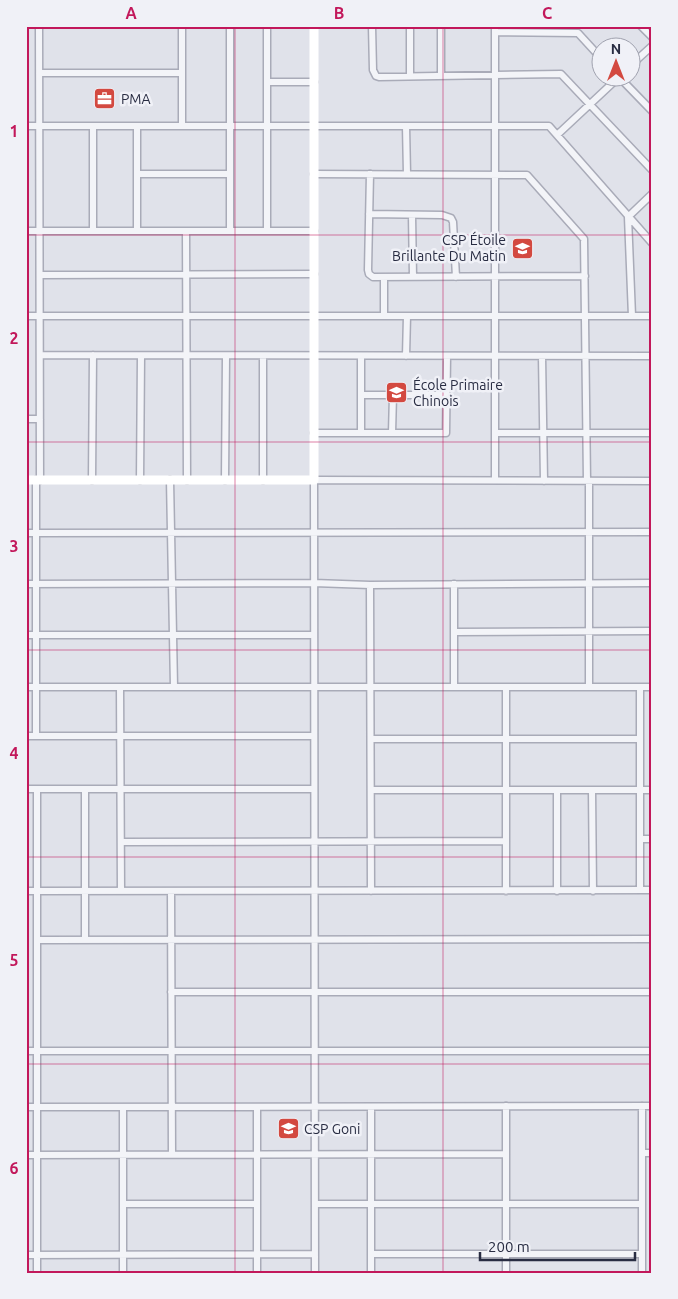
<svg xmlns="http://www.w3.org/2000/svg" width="678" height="1299" font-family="Ubuntu,sans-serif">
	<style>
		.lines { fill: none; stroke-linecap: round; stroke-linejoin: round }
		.street-casing { stroke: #a9abb8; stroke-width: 9 }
		.street { stroke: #f3f4f8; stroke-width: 6 }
		.secondary { stroke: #fff; stroke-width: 9 }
		.grid { fill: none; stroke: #c2185b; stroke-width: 1; stroke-opacity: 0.55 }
		.labels { text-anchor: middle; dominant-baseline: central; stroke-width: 5; stroke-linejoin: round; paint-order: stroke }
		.poi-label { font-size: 14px; fill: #282c42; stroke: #f0f1f7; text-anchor: start }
		.neatline { fill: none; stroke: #c2185b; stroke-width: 2 }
		.grid-label { font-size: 16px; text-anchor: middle; font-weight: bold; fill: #c2185b }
	</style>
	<rect width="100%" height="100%" fill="#e0e2ea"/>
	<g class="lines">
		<defs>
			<path id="street" d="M 39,26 L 40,480
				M 182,26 L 182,126
				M 230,26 L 230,231
				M 267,26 L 267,231
				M 372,26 L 373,70 L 376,76 L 379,77 L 561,74 L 652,170
				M 410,26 L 410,76
				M 495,26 L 495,480
				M 641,26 L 652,37
				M 495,32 L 578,33 L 600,57
				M 630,66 L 652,46
				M 39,73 L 182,73
				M 441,76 L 441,26
				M 620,78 L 652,111
				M 267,82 L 314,82
				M 26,126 L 549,126 L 652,243
				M 93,126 L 93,231
				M 137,126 L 137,231
				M 406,126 L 407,174
				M 557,135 L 618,78
				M 137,174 L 230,174
				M 314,174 L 527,175 L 584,239 L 587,481
				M 370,174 L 368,270 L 369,274 L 373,277 L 585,276
				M 369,214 L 442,215 L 451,218 L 453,222 L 456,277
				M 412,215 L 413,277
				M 26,231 L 314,231
				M 186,231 L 187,480
				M 40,275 L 314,274
				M 384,277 L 384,316
				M 26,316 L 652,316
				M 632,316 L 628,217 L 652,194
				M 40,355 L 652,356
				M 263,356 L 263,480
				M 406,356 L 407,316
				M 542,356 L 544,481
				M 361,395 L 446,395
				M 26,419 L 40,419
				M 314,433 L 446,433 L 447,356
				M 361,433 L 361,356
				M 392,433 L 393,395
				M 495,433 L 652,433
				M 36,480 L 36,736
				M 92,480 L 93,355
				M 140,480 L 141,356
				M 170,480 L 174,687
				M 225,480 L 226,356
				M 589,481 L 589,687
				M 26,533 L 652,532
				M 26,584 L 314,583 L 370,585 L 652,583
				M 454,584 L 454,687
				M 370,585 L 371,891
				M 454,632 L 652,631
				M 26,635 L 314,635
				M 26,687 L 652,687
				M 120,687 L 121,891
				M 506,687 L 506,891
				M 640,687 L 640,890
				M 26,736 L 314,736
				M 371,739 L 640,739
				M 26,789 L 314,789
				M 37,789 L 37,1273
				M 85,789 L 85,940
				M 371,790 L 652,790
				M 557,790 L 557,891
				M 592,790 L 593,891
				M 640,839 L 652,839
				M 121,842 L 506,841
				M 26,891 L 652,890
				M 171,891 L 172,1154
				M 37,940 L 652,939
				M 171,992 L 652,992
				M 26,1051 L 652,1051
				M 506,1106 L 506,1273
				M 642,1106 L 642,1273
				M 26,1107 L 652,1106
				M 123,1107 L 123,1273
				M 257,1107 L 257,1273
				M 371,1107 L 371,1273
				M 642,1153 L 652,1153
				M 26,1155 L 506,1154
				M 123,1204 L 257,1204
				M 315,1204 L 642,1204
				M 371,1254 L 642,1254
				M 26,1255 L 315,1254
				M 315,1273 L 314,480 L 652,481"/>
		</defs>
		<use href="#street" class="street-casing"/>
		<use href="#street" class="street"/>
		<path class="secondary" d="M 26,480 L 314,480 L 314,26"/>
	</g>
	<path class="grid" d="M 235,26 L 235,1273M 443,26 L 443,1273M 26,235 L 652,235M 26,442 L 652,442M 26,650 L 652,650M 26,857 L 652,857M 26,1064 L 652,1064"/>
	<defs>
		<symbol id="office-square" viewBox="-11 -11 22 22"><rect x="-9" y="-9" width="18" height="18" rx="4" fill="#d34940" stroke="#f0f1f7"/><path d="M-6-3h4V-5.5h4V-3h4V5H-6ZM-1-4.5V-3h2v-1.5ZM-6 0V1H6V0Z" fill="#fff"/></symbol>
		<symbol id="school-square" viewBox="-11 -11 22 22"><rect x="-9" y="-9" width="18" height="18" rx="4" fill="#d34940" stroke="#f0f1f7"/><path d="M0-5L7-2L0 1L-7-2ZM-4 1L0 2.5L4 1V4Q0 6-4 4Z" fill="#fff"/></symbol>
	</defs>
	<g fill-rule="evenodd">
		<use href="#office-square" x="92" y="86" width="25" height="25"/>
		<use href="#school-square" x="510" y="236" width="25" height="25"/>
		<use href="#school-square" x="384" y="380" width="25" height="25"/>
		<use href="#school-square" x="276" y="1116" width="25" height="25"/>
	</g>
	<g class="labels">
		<g class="poi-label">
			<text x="121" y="99">PMA</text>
			<text x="506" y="240" text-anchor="end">CSP Étoile<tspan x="506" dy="16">Brillante Du Matin</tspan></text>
			<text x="413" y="385">École Primaire<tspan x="413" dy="16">Chinois</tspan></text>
			<text x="304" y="1129">CSP Goni</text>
		</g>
	</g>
	<rect width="678" height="1299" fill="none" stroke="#f0f1f7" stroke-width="55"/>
	<g transform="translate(616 62)"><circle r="24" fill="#f0f1f7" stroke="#a0a2af"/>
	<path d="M0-4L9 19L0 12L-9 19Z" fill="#d34940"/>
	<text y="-8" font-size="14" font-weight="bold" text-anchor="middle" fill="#282c42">N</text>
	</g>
	<path d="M480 1252v8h155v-8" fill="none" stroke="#282c42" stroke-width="2.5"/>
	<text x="488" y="1252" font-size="15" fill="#282c42" stroke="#f0f1f7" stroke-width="4" paint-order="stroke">200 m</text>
	<rect x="28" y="28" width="622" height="1244" class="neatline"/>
	<g class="grid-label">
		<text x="131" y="19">A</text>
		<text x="339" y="19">B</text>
		<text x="547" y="19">C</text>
		<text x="14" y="137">1</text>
		<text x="14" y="344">2</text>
		<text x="14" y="552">3</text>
		<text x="14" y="759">4</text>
		<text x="14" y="966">5</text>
		<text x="14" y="1174">6</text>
	</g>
</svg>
